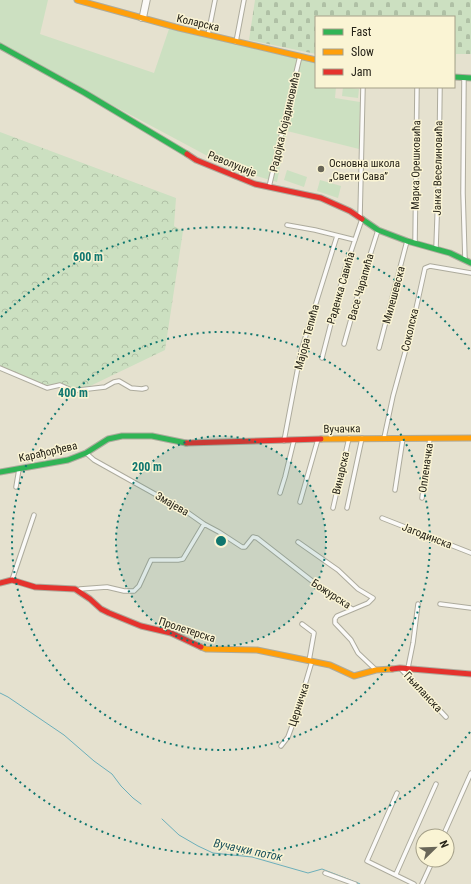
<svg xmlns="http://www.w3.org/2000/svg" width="471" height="884" font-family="'Roboto Condensed',sans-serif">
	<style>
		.grass { fill: #cce0c1 }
		.cemetery { fill: url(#cemetery-stones) }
		.park { fill: url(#park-crowns) }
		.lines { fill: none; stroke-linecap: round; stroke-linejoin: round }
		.stream { stroke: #6cafba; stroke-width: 1 }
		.street-casing { stroke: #adab9d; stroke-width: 5.5 }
		.fast-casing { stroke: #adab9d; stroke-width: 7 }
		.slow-casing { stroke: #adab9d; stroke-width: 7 }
		.jam-casing { stroke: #adab9d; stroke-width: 7 }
		.street { stroke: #fbfaf8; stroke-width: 3.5 }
		.fast { stroke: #30b455; stroke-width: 5 }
		.slow { stroke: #ff9f0a; stroke-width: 5 }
		.jam { stroke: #e5322d; stroke-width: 5 }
		.ring { fill: none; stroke: #0f766e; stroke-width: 2; stroke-dasharray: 2 4 }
		.poi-dot { fill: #696658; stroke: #faf4d4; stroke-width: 1.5 }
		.labels { text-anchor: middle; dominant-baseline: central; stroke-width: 3; stroke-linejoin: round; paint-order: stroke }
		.street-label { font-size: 11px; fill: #262318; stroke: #faf4d4 }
		.poi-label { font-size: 11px; fill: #262318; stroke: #faf4d4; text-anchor: start }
		.water-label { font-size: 12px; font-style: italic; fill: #1b525e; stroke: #faf4d4 }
		.centre { fill: #0f766e; stroke: #faf4d4; stroke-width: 2 }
		.ring-label { font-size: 12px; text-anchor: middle; font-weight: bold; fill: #0f766e; stroke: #faf4d4; stroke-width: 3; stroke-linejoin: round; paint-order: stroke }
	</style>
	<defs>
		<pattern id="cemetery-stones" width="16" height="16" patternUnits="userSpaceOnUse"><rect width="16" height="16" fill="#cce0c1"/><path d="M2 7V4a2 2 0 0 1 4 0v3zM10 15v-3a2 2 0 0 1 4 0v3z" fill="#afc0a5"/></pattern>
		<pattern id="park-crowns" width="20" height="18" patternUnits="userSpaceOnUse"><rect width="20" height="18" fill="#cce0c1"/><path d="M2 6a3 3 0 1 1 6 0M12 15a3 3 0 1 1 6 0" fill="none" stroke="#afc0a5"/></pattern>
	</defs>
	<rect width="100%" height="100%" fill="#e5e1cf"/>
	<path class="grass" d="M 0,0 L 48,0 L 40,34 L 154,73 L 169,29 L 316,63 L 316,87 L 336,87 L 335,98 L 360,102 L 359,149 L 287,131 L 277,182 L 230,168 L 0,45 Z
		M 343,87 L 359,89 L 358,98 L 342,96 Z
		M 287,170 L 307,177 L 304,187 L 284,180 Z
		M 320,180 L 341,186 L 338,198 L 317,191 Z"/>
	<path class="cemetery" d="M 255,0 L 471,0 L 471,54 L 456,54 L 455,70 L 454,70 L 454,17 L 316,17 L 316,54 L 249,40 Z"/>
	<path class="park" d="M 0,132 L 176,198 L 174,226 L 183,231 L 165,350 L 86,388 L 72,388 L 60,384 L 47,386 L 0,366 Z"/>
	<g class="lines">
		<path class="stream" d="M 0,693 L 8,697 L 64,735 L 94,761 L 112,774 L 121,786 L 133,798 L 141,804
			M 162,819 L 179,835 L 198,846 L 213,853 L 252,857 L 308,873 L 322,869 L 353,881
			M 356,882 L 360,884"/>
		<defs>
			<path id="street" d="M 141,19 L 145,0
				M 144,19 L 148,0
				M 208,35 L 215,0
				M 236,42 L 244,0
				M 464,78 L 463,193 L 465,260
				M 269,187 L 300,56
				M 360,217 L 363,87
				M 287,225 L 315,230 L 355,240
				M 415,243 L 417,87
				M 436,248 L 439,162 L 440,87
				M 344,344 L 360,287 L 378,230
				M 379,348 L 407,241
				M 322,358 L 345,269 L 362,219
				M 0,368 L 47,388 L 60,385 L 71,390 L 79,390 L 105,387 L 114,382 L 119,381 L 131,388 L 142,389 L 146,388
				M 384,438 L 393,396 L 412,327 L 425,268 L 430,266 L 471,273
				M 284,441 L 301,351 L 337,236
				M 86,453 L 94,460 L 187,512 L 204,524 L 219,532 L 242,547 L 245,547 L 253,537 L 257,538 L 321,588 L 352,609
				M 16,487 L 19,469
				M 395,490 L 403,438
				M 280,493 L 285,477 L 294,440
				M 422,498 L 430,438
				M 300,502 L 318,439
				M 333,508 L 349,438
				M 347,508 L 362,438
				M 382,518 L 471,553
				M 298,542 L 338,570 L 358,589 L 373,598 L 368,603 L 337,616 L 335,619 L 335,623 L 351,640 L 358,653 L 376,670
				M 12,580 L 34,515
				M 78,591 L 80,589 L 107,587 L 124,591 L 134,591 L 139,586 L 151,560 L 178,560 L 183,559 L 204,524
				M 440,604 L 471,608
				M 302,624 L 314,633 L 309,661
				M 400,668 L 446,717
				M 408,668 L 413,643 L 418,604
				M 281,746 L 288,737 L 296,715 L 312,661
				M 397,793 L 367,861 L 414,884
				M 443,836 L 471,773
				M 325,873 L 355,884
				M 396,874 L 436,784
				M 422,884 L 433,860"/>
			<path id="fast" d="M 0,46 L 85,93 L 187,154
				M 454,77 L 471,78
				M 362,219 L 378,230 L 407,241 L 450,253 L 471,263
				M 0,472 L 68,460 L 86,453 L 108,439 L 122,436 L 152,436 L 186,443"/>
			<path id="slow" d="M 77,0 L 179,28 L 316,60
				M 321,439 L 471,438
				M 201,647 L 206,649 L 257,650 L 330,665 L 354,676 L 376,670 L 392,669"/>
			<path id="jam" d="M 187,154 L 196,160 L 255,184 L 321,198 L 350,211 L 362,219
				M 186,443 L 321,439
				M 0,583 L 12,580 L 35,587 L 75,589 L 90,599 L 101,609 L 109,613 L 141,626 L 171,633 L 201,647
				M 392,669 L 400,668 L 471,674"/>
		</defs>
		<use href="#street" class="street-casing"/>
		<use href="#fast" class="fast-casing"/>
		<use href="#slow" class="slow-casing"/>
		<use href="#jam" class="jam-casing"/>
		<use href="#street" class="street"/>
		<use href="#fast" class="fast"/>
		<use href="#slow" class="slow"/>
		<use href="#jam" class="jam"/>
	</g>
	<circle cx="221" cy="541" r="105" fill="#0f766e" fill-opacity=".12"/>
	<g class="ring">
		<circle cx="221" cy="541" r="105"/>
		<circle cx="221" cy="541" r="209"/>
		<path d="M470 732A314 314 0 0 1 1 765M1 317A314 314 0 0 1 470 350"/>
	</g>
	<circle class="poi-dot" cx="321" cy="169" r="4"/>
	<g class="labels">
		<g class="street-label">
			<text transform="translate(198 23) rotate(13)">Коларска</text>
			<text transform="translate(285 122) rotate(-77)">Радојка Којадиновића</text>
			<text transform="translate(232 164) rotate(22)">Револуције</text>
			<text transform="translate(416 165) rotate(-89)">Марка Орешковића</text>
			<text transform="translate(438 168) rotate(-89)">Јанка Веселиновића</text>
			<text transform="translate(361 287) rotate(-74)">Васе Чарапића</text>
			<text transform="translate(341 288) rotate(-74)">Раденка Савића</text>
			<text transform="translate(394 295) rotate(-75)">Милешевска</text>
			<text transform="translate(410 330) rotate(-77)">Соколска</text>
			<text transform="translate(307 337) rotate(-75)">Мајора Тепића</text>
			<text transform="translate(342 429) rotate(-1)">Вучачка</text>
			<text transform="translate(48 452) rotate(-13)">Карађорђева</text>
			<text transform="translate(426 468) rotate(-82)">Опленачка</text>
			<text transform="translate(341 473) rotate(-77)">Винарска</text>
			<text transform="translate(172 504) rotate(30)">Змајева</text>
			<text transform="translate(427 536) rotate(21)">Јагодинска</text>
			<text transform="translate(331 594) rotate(33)">Божурска</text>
			<text transform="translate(187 630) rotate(18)">Пролетерска</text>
			<text transform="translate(423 692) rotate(47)">Гњиланска</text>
			<text transform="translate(299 705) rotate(-72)">Церничка</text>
		</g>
		<g class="poi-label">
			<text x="329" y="163">Основна школа<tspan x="329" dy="13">„Свети Сава”</tspan></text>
		</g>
		<g class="water-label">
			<text transform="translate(248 850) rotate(12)">Вучачки поток</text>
		</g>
	</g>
	<circle cx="221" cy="541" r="6" class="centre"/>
	<g class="ring-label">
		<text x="88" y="261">600 m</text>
		<text x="73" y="397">400 m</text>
		<text x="147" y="471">200 m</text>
	</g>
	<rect x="315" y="16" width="140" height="72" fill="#faf4d4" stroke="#a5a089"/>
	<rect x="323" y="29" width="20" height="6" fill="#30b455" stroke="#a5a089"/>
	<text x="351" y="36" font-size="12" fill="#262318">Fast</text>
	<rect x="323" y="49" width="20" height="6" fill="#ff9f0a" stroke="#a5a089"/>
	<text x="351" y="56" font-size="12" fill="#262318">Slow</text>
	<rect x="323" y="69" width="20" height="6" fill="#e5322d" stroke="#a5a089"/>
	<text x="351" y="76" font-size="12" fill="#262318">Jam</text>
	<g transform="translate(435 848) rotate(67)"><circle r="19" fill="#faf4d4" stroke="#a5a089"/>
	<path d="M0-3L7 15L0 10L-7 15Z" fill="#696658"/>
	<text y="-6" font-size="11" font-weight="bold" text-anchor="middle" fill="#262318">N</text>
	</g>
</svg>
